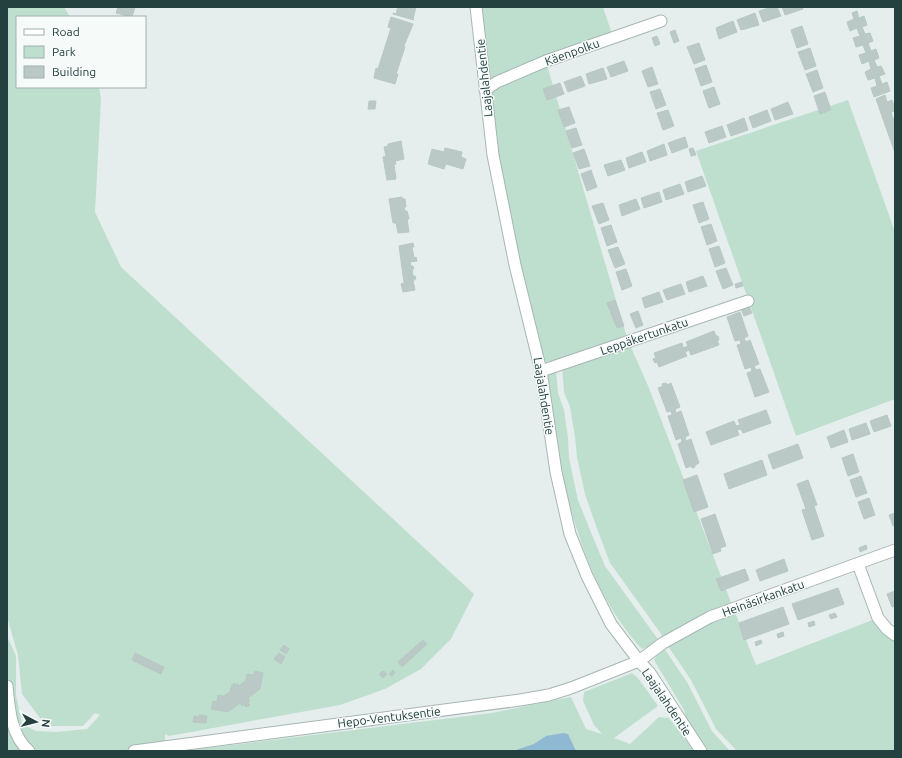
<svg xmlns="http://www.w3.org/2000/svg" width="902" height="758" font-family="Ubuntu,sans-serif">
	<style>
		.green { fill: #bfdfce }
		.water { fill: #8fb9d2 }
		.building { fill: #bac9c6; stroke: #b8c8c5 }
		.lines { fill: none; stroke-linecap: round; stroke-linejoin: round }
		.minor-casing { stroke: #a7b6b5; stroke-width: 13 }
		.minor { stroke: #fff; stroke-width: 11 }
		.labels { text-anchor: middle; dominant-baseline: central; stroke-width: 3; stroke-linejoin: round; paint-order: stroke }
		.street-label { font-size: 12px; fill: #24403f; stroke: #f6faf9 }
	</style>
	<rect width="100%" height="100%" fill="#e5eeec"/>
	<path class="green" d="M 7,7 L 64,7 L 70,17 L 17,17 L 17,87 L 99,87 L 101,99 L 95,212 L 121,267 L 474,594 L 451,639 L 421,669 L 385,689 L 340,705 L 169,736 L 165,734 L 165,747 L 134,751 L 7,751 L 7,636 L 16,656 L 16,695 L 22,724 L 36,731 L 56,732 L 87,729 L 100,715 L 95,713 L 83,726 L 46,726 L 22,694 L 18,655 L 7,617 Z
		M 476,7 L 603,7 L 613,37 L 546,62 L 628,341 L 541,371 L 515,265 Z
		M 848,100 L 895,232 L 895,399 L 796,436 L 696,151 Z
		M 630,345 L 649,388 L 732,605 L 664,638 L 610,563 L 596,526 L 585,494 L 577,457 L 575,437 L 570,407 L 564,392 L 562,367 Z
		M 556,370 L 558,393 L 564,410 L 568,438 L 569,458 L 578,500 L 590,530 L 605,566 L 660,642 L 642,649 C 598,602 576,536 562,474 C 555,442 552,408 546,376 Z
		M 735,612 L 756,665 L 875,619 L 895,639 L 895,751 L 737,751 L 716,729 L 691,680 L 668,646 L 713,622 Z
		M 663,647 L 687,682 L 712,731 L 730,751 L 707,751 L 687,721 L 684,710 L 654,660 Z
		M 632,673 L 638,678 L 658,706 L 614,738 L 630,744 L 659,717 L 669,718 L 694,751 L 183,751 L 492,713 L 571,697 L 586,729 L 602,734 L 594,725 L 583,701 L 584,692 Z"/>
	<path class="water" d="M 563,733 L 568,734 L 576,751 L 513,751 L 534,744 L 546,736 Z"/>
	<path class="building" d="M 118,7 L 135,7 L 132,17 L 116,13 Z
		M 398,7 L 416,7 L 413,19 L 414,20 L 393,14 L 393,13 L 396,14 Z
		M 772,7 L 777,7 L 781,16 L 763,22 L 759,11 Z
		M 782,7 L 802,7 L 803,9 L 785,15 Z
		M 857,11 L 859,18 L 864,16 L 867,25 L 862,27 L 865,34 L 870,33 L 873,41 L 868,43 L 871,51 L 876,49 L 879,58 L 874,60 L 877,67 L 881,66 L 885,74 L 879,76 L 882,84 L 887,82 L 890,91 L 874,97 L 871,88 L 877,86 L 875,78 L 868,80 L 865,72 L 871,69 L 869,61 L 862,64 L 859,55 L 866,53 L 863,45 L 856,47 L 853,38 L 860,36 L 857,28 L 850,31 L 847,22 L 854,19 L 852,13 Z
		M 755,13 L 759,25 L 741,30 L 737,20 Z
		M 391,17 L 413,24 L 404,46 L 405,47 L 396,74 L 398,74 L 395,84 L 374,78 L 376,68 L 378,69 L 391,28 L 388,27 Z
		M 733,21 L 737,32 L 719,39 L 716,28 Z
		M 802,26 L 808,44 L 797,48 L 791,30 Z
		M 675,30 L 679,41 L 674,43 L 670,32 Z
		M 657,36 L 660,44 L 655,46 L 652,38 Z
		M 699,43 L 705,60 L 694,64 L 687,47 Z
		M 810,48 L 816,66 L 805,70 L 798,52 Z
		M 624,61 L 628,71 L 611,77 L 607,67 Z
		M 706,65 L 712,82 L 701,86 L 695,69 Z
		M 652,67 L 658,84 L 648,87 L 642,71 Z
		M 603,68 L 607,79 L 589,84 L 586,74 Z
		M 817,70 L 823,88 L 813,92 L 806,74 Z
		M 581,76 L 585,86 L 568,92 L 564,82 Z
		M 560,83 L 564,94 L 547,100 L 543,89 Z
		M 714,87 L 720,104 L 709,108 L 703,91 Z
		M 660,89 L 666,105 L 656,109 L 650,92 Z
		M 825,92 L 831,110 L 820,114 L 814,96 Z
		M 885,95 L 887,102 L 892,100 L 895,108 L 895,111 L 891,112 L 893,119 L 895,118 L 895,153 L 876,99 Z
		M 369,101 L 376,101 L 375,109 L 368,109 Z
		M 788,102 L 793,114 L 775,120 L 771,109 Z
		M 569,107 L 575,123 L 564,127 L 558,110 Z
		M 668,110 L 674,126 L 663,130 L 657,113 Z
		M 767,110 L 771,121 L 753,128 L 749,117 Z
		M 744,118 L 748,130 L 731,136 L 727,125 Z
		M 722,126 L 726,137 L 709,143 L 705,132 Z
		M 576,128 L 582,145 L 572,148 L 566,131 Z
		M 685,137 L 688,147 L 672,153 L 668,143 Z
		M 401,141 L 404,159 L 395,161 L 396,164 L 394,164 L 396,179 L 387,180 L 383,157 L 386,156 L 384,147 L 388,146 L 388,144 Z
		M 664,144 L 667,155 L 650,161 L 647,151 Z
		M 445,148 L 462,152 L 461,157 L 466,159 L 463,169 L 446,164 L 444,169 L 428,164 L 432,149 L 444,152 Z
		M 693,148 L 696,155 L 691,156 L 689,149 Z
		M 584,149 L 590,166 L 579,169 L 573,153 Z
		M 642,152 L 646,162 L 629,168 L 626,158 Z
		M 621,160 L 625,170 L 608,176 L 604,165 Z
		M 591,170 L 597,187 L 587,191 L 581,174 Z
		M 702,176 L 706,186 L 688,192 L 685,182 Z
		M 680,184 L 684,194 L 666,200 L 663,190 Z
		M 659,192 L 662,202 L 644,208 L 641,198 Z
		M 402,197 L 403,199 L 405,199 L 406,207 L 404,207 L 405,211 L 407,211 L 409,219 L 407,219 L 409,232 L 398,233 L 396,223 L 393,223 L 389,199 Z
		M 636,199 L 640,209 L 622,216 L 619,205 Z
		M 703,202 L 709,219 L 699,223 L 693,205 Z
		M 603,203 L 609,220 L 599,224 L 592,206 Z
		M 711,224 L 717,241 L 707,245 L 701,227 Z
		M 611,225 L 617,242 L 607,246 L 601,228 Z
		M 413,243 L 414,247 L 412,247 L 414,258 L 416,257 L 417,261 L 410,262 L 411,266 L 413,266 L 414,269 L 412,269 L 413,276 L 415,276 L 416,279 L 414,279 L 414,281 L 413,281 L 415,290 L 403,292 L 401,284 L 404,283 L 399,246 Z
		M 719,246 L 725,263 L 715,267 L 709,249 Z
		M 618,247 L 625,264 L 615,268 L 608,250 Z
		M 726,268 L 733,285 L 723,289 L 716,271 Z
		M 626,269 L 632,286 L 622,290 L 616,272 Z
		M 703,276 L 707,286 L 689,292 L 686,282 Z
		M 742,282 L 743,286 L 736,288 L 735,284 Z
		M 681,284 L 685,294 L 667,300 L 663,290 Z
		M 659,292 L 663,302 L 645,308 L 642,298 Z
		M 615,300 L 624,326 L 617,328 L 607,303 Z
		M 749,306 L 752,313 L 744,316 L 741,309 Z
		M 638,311 L 643,325 L 636,328 L 630,314 Z
		M 740,312 L 748,336 L 744,338 L 746,342 L 750,340 L 759,364 L 754,366 L 756,370 L 760,369 L 769,392 L 755,397 L 747,373 L 752,371 L 751,367 L 745,369 L 737,345 L 741,344 L 740,340 L 735,341 L 727,317 Z
		M 714,331 L 716,336 L 718,336 L 719,340 L 717,340 L 719,345 L 691,355 L 689,350 L 685,352 L 687,356 L 659,367 L 657,362 L 655,363 L 653,359 L 656,358 L 654,353 L 682,343 L 683,348 L 688,346 L 686,342 Z
		M 666,383 L 667,385 L 671,383 L 680,407 L 675,409 L 676,413 L 681,411 L 689,435 L 685,437 L 686,441 L 691,439 L 699,463 L 695,465 L 695,467 L 692,468 L 691,466 L 686,468 L 678,444 L 682,442 L 681,438 L 676,440 L 668,416 L 672,415 L 671,411 L 667,412 L 658,388 L 663,386 L 662,384 Z
		M 766,410 L 771,423 L 743,433 L 741,429 L 737,430 L 739,435 L 711,445 L 706,432 L 734,421 L 736,426 L 740,425 L 738,420 Z
		M 887,415 L 891,426 L 874,432 L 870,421 Z
		M 866,423 L 870,434 L 852,440 L 849,429 Z
		M 844,430 L 848,442 L 831,448 L 827,437 Z
		M 798,444 L 803,458 L 773,469 L 768,455 Z
		M 853,454 L 859,472 L 848,476 L 842,458 Z
		M 762,460 L 767,475 L 729,489 L 724,474 Z
		M 697,475 L 708,507 L 694,512 L 683,480 Z
		M 861,476 L 867,493 L 856,497 L 850,480 Z
		M 808,480 L 817,505 L 814,506 L 824,536 L 812,540 L 802,510 L 806,509 L 797,484 Z
		M 869,498 L 875,515 L 864,519 L 858,502 Z
		M 895,513 L 895,525 L 893,526 L 889,515 Z
		M 715,514 L 726,546 L 720,548 L 721,551 L 712,554 L 712,551 L 701,519 Z
		M 866,545 L 867,549 L 860,552 L 859,548 Z
		M 784,559 L 788,571 L 760,581 L 756,570 Z
		M 745,569 L 749,580 L 721,591 L 716,579 Z
		M 838,588 L 844,604 L 798,620 L 792,604 Z
		M 895,591 L 895,606 L 892,607 L 887,594 Z
		M 783,607 L 789,624 L 744,640 L 739,623 Z
		M 835,613 L 837,617 L 831,619 L 829,615 Z
		M 814,621 L 815,625 L 809,627 L 808,623 Z
		M 783,632 L 784,636 L 778,638 L 777,634 Z
		M 423,640 L 427,644 L 402,667 L 398,662 Z
		M 761,640 L 762,643 L 756,646 L 755,642 Z
		M 284,645 L 289,649 L 286,654 L 280,650 Z
		M 135,653 L 164,667 L 161,674 L 132,660 Z
		M 279,653 L 285,657 L 281,664 L 274,659 Z
		M 393,670 L 395,673 L 392,676 L 389,674 Z
		M 255,671 L 263,673 L 260,689 L 248,698 L 250,701 L 248,703 L 250,705 L 246,707 L 244,705 L 242,706 L 240,703 L 228,712 L 211,709 L 213,701 L 217,702 L 218,695 L 224,696 L 231,691 L 230,689 L 232,688 L 231,686 L 234,683 L 236,685 L 238,684 L 239,686 L 246,680 L 247,674 L 254,675 Z
		M 383,671 L 387,674 L 383,678 L 379,674 Z
		M 199,715 L 207,716 L 206,723 L 193,722 L 194,716 L 199,717 Z"/>
	<g class="lines">
		<defs>
			<path id="minor" d="M 476,7 L 493,155 L 515,265 L 541,371 L 556,472 L 570,534 L 587,576 L 611,624 L 639,661 L 650,673 L 701,751
				M 485,90 L 497,82 L 546,61 L 661,21
				M 541,371 L 748,301
				M 858,564 L 878,618 L 887,629 L 895,635
				M 7,686 C 9,708 11,736 29,751
				M 134,751 L 520,700 L 549,695 L 571,688 L 639,661 L 663,643 L 710,617 L 895,550"/>
		</defs>
		<use href="#minor" class="minor-casing"/>
		<use href="#minor" class="minor"/>
	</g>
	<g class="labels">
		<g class="street-label">
			<text transform="translate(572 52) rotate(-20)">Käenpolku</text>
			<text transform="translate(484 78) rotate(-96)">Laajalahdentie</text>
			<text transform="translate(644 336) rotate(-19)">Leppäkertunkatu</text>
			<text transform="translate(544 396) rotate(81)">Laajalahdentie</text>
			<text transform="translate(763 598) rotate(-20)">Heinäsirkankatu</text>
			<text transform="translate(667 702) rotate(56)">Laajalahdentie</text>
			<text transform="translate(389 717) rotate(-7)">Hepo-Ventuksentie</text>
		</g>
	</g>
	<rect width="902" height="758" fill="none" stroke="#24403f" stroke-width="16"/>
	<rect x="16" y="16" width="130" height="72" fill="#f6faf9" stroke="#a2b0af"/>
	<rect x="24" y="29" width="20" height="6" fill="#ffffff" stroke="#a2b0af"/>
	<text x="52" y="36" font-size="12" fill="#24403f">Road</text>
	<rect x="24" y="46" width="20" height="12" fill="#bfdfce" stroke="#a2b0af"/>
	<text x="52" y="56" font-size="12" fill="#24403f">Park</text>
	<rect x="24" y="66" width="20" height="12" fill="#bac9c6" stroke="#a2b0af"/>
	<text x="52" y="76" font-size="12" fill="#24403f">Building</text>
	<g transform="translate(36 722) rotate(97)" stroke="#f6faf9" stroke-width="3" paint-order="stroke">
	<path d="M0-3L7 15L0 10L-7 15Z" fill="#24403f"/>
	<text y="-6" font-size="11" font-weight="bold" text-anchor="middle" fill="#24403f">N</text>
	</g>
</svg>
